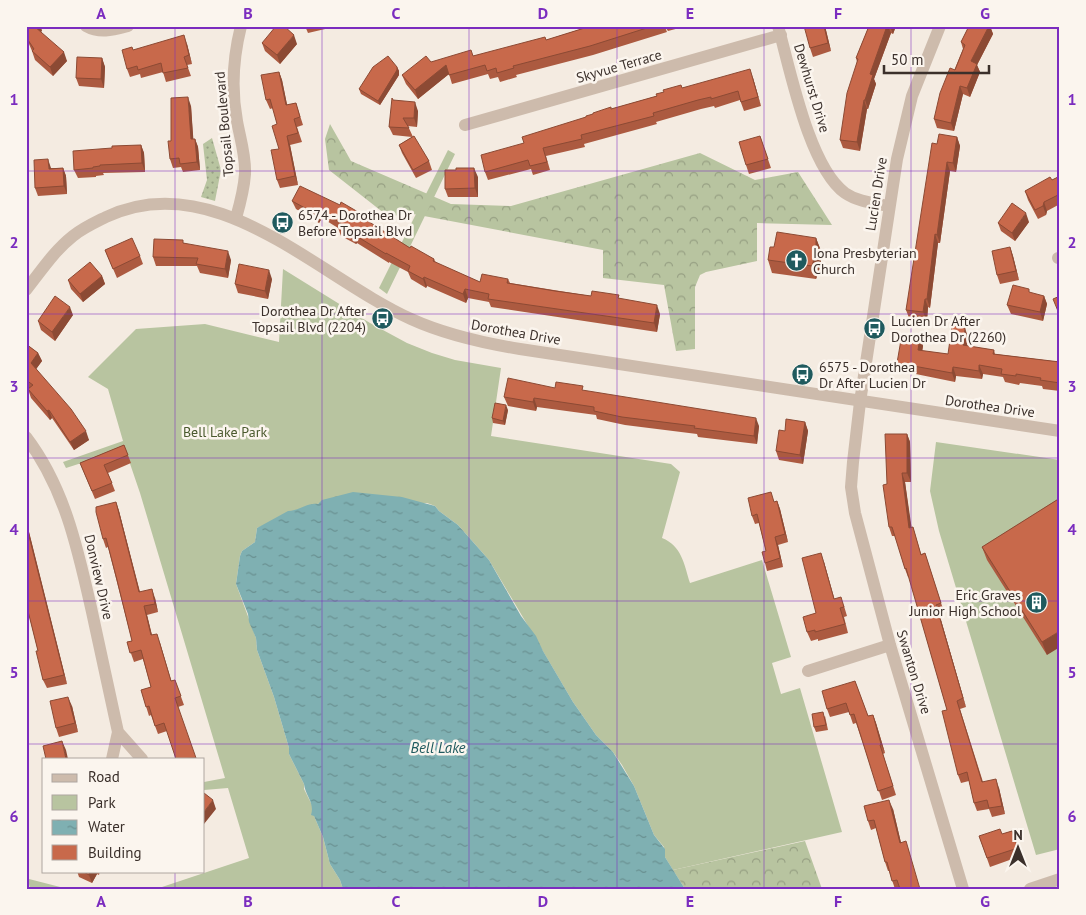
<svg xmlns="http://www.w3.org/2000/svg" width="1086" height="915" font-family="'PT Sans',sans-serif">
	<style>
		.grass { fill: url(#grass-dots) }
		.forest { fill: url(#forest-crowns) }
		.green { fill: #b8c4a0 }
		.water { fill: url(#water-ripples) }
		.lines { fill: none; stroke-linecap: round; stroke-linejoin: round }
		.minor { stroke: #cdbbac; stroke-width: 12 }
		.tertiary { stroke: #cdbbac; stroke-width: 12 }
		.wall { fill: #ac5a40 }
		.shaded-wall { fill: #8c4a34 }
		.building { fill: #c8694b; stroke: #8c4a34 }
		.grid { fill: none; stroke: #7b2cbf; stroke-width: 1; stroke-opacity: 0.55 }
		.labels { text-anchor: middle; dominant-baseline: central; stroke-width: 5; stroke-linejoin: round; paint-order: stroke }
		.street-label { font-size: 14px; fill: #3b302b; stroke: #fbf5ee }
		.poi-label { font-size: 14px; fill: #3b302b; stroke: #fbf5ee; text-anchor: start }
		.park-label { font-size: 14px; fill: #4a5a2e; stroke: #fbf5ee }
		.water-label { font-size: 15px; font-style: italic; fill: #1f5a5e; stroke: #fbf5ee }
		.neatline { fill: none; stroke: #7b2cbf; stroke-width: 2 }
		.grid-label { font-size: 16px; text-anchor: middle; font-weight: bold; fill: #7b2cbf }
	</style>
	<defs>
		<pattern id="grass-dots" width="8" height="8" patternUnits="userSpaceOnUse" patternTransform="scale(1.25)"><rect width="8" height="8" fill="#b8c4a0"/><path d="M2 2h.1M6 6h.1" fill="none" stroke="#97a083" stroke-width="1.8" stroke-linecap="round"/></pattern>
		<pattern id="forest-crowns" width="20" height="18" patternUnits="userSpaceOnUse" patternTransform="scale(1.25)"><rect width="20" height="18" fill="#b8c4a0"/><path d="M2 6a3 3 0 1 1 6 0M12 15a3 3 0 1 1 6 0" fill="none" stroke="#97a083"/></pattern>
		<pattern id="water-ripples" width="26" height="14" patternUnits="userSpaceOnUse" patternTransform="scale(1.25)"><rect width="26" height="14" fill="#7fb0b2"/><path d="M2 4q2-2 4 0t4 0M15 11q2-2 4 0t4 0" fill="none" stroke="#699091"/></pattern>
	</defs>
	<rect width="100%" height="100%" fill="#f4ebe1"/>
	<path class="grass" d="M 212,138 L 221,170 L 215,201 L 201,197 L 207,180 L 203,144 Z"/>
	<path class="forest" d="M 330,124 L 351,161 L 451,204 L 511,206 L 700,153 L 755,180 L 798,172 L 832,225 L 757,223 L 757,261 L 706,272 L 700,275 L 695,287 L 695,349 L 676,351 L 664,285 L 603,278 L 603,250 L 408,213 L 389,217 L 329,170 L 325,139 Z
		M 805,841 L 822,889 L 685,889 L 673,870 Z"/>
	<path class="green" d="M 448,150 L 455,154 L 387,294 L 379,288 Z
		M 283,269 L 370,323 L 407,343 L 432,353 L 455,360 L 501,368 L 491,436 L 671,464 L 680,472 L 662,538 C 682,546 684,564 690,583 L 762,560 L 791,657 L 772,663 L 781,694 L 800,688 L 842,832 L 673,870 L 665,857 L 664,847 L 654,835 L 634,786 L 622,765 L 613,752 L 596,735 L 573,702 L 489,560 L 458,525 L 439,511 L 435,506 L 427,503 L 320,503 L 257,528 L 255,542 L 242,551 L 240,556 L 236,584 L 256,638 L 257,650 L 274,697 L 289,748 L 289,754 L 304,784 L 304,789 L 313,807 L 314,816 L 323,837 L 330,864 L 340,880 L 343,889 L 156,889 L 249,858 L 228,788 L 204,790 L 204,782 L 225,778 L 140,493 L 125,449 L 66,468 L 63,462 L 123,441 L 108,389 L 88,377 L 136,329 L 205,324 L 279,342 Z
		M 936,442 L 1060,460 L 1060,849 L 1036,855 L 939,531 L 930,491 Z
		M 28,879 L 29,879 L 68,889 L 30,889 Z"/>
	<path class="water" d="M 353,492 L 402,497 L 435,506 L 439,511 L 458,525 L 489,560 L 521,616 L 536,636 L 543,651 L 573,702 L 596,735 L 613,752 L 621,765 L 634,786 L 654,835 L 665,849 L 665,857 L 685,889 L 343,889 L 340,880 L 330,864 L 323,837 L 314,816 L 311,815 C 315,803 305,795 304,784 L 289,754 L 289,748 L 274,697 L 257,650 L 256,638 L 249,622 L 248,614 L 236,584 L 240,556 L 242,551 L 255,542 L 257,528 L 288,511 C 299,511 307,502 318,504 L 322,500 Z"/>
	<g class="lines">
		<path class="minor" d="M 86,26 C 100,34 113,30 128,26
			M 778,26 C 790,69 809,167 845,193 C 858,202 874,203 889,206
			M 465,125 L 781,35
			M 236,218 C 240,204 244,189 245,174 C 246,156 240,138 237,121 C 231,89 233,58 241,26
			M 1058,258 L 1060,258
			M 860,402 L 853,462 L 851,487 L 855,513 L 890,645 L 963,889
			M 26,437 C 65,488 78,550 92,612 C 101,652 109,692 118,732
			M 808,671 L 890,645
			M 112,759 L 118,732 L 142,759
			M 1030,889 L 1060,879"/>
		<path class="tertiary" d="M 26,290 C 41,271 54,251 73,236 C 83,228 94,223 106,217 C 215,165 318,277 411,319 C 446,335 483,343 520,349 L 1060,431
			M 860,402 L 897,159 L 912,96 L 940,26"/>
	</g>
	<path class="wall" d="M 26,26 L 42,31 L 40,32 L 67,61 L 53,76 L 35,60 L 32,51 L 29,44 L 26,40 Z
		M 305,26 L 338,26 L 308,33 Z
		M 591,26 L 687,26 L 668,31 L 665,27 L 667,32 L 593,55 L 516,75 L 517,77 L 500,82 L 498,77 L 490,79 L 488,74 L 452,84 L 449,74 L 418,99 L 406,84 L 402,75 L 431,62 L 473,56 L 546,40 Z
		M 825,26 L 831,51 L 813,57 L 810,48 Z
		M 869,26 L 896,26 L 893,34 L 891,33 L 874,79 L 876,84 L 868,109 L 867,109 L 860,151 L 843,148 L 840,140 L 857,62 L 856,58 Z
		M 969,26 L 990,26 L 993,34 L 977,65 L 980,72 L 970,97 L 963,94 L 954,131 L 937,128 L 934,119 L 963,49 L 961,42 Z
		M 262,43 L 297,44 L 280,64 L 265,51 Z
		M 187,44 L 192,64 L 187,65 L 191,76 L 166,82 L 163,72 L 141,78 L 140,74 L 130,77 L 127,69 L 133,50 Z
		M 102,58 L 105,67 L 104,88 L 79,86 L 76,78 Z
		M 397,67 L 399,71 L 399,75 L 380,105 L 361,94 L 359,89 Z
		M 279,72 L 282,80 L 287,105 L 296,103 L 303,125 L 297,127 L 302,142 L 290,145 L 298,185 L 280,188 L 277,180 L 279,149 L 277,124 L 273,108 L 270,109 L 266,100 Z
		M 753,78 L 761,106 L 744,111 L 740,100 L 715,108 L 714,106 L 701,109 L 656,122 L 657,124 L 584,144 L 585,147 L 546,156 L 550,170 L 533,175 L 531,169 L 488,180 L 485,172 L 524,143 L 611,109 L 657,96 L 682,88 Z
		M 393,100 L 418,111 L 417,127 L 408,126 L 413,137 L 429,161 L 432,170 L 416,178 L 402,153 L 399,145 L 412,137 L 393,135 L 389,127 Z
		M 191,106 L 193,139 L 195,139 L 198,147 L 200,170 L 183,172 L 181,167 L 173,168 L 170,159 L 171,141 Z
		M 760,136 L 771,168 L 749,174 L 746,165 Z
		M 957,137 L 960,146 L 956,172 L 950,171 L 940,243 L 938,243 L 930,308 L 928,307 L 927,321 L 909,318 L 906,310 L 937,144 Z
		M 141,145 L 144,153 L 145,172 L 103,173 L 104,175 L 96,176 L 96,177 L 78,178 L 74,170 L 112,148 Z
		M 51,168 L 63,168 L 66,176 L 67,194 L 38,196 L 35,188 Z
		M 1060,176 L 1060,204 L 1047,211 L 1046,215 L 1038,219 L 1028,200 L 1025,191 L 1052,180 Z
		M 478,177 L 478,197 L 448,197 L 445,189 Z
		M 292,201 L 366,221 L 410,248 L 434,259 L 436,263 L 480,282 L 508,279 L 510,283 L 591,296 L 620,299 L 660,314 L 657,332 L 491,307 L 489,302 L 468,298 L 466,303 L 427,286 L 426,288 L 411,279 L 408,272 L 389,262 L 389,263 L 357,243 L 356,244 L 341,236 L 338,228 L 322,218 L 319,223 L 296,209 Z
		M 1029,222 L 1015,241 L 1001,231 L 998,223 Z
		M 816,238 L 821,251 L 821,265 L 816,279 L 772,273 L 768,260 L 774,247 Z
		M 184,243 L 231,260 L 228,278 L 200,273 L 197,266 L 156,266 L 153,257 Z
		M 1010,247 L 1013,256 L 1019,280 L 1000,284 L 997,275 Z
		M 105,250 L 140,256 L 143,264 L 117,278 Z
		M 102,276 L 105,284 L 83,302 L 71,289 L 68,280 Z
		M 272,279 L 268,299 L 238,293 L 235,284 Z
		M 1044,296 L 1047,304 L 1043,321 L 1011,314 L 1007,305 Z
		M 73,315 L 55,341 L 41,330 L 38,321 Z
		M 920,337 L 923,346 L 922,351 L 948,354 L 968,337 L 967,346 L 994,350 L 995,354 L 1060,362 L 1060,391 L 1043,389 L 1042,386 L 1020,383 L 1019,385 L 1005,382 L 1003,377 L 983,374 L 982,379 L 956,376 L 955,382 L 901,371 L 897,363 Z
		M 26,344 L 38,353 L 42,361 L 36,369 L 89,440 L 74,450 L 52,418 L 50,420 L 31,398 L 28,389 L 29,388 L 26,386 Z
		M 555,388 L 585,391 L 759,426 L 757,444 L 698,437 L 697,434 L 625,425 L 597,419 L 596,415 L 537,407 L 536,411 L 508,406 L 504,397 Z
		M 508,410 L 505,425 L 493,423 L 492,418 Z
		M 805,422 L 808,431 L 803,464 L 779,460 L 776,451 L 785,431 Z
		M 907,434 L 910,442 L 911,482 L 905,482 L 911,528 L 913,527 L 921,554 L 925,553 L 944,612 L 939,613 L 966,707 L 960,709 L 983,782 L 999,788 L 1005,814 L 992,817 L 989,809 L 977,811 L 974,803 L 969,781 L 961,783 L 958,775 L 947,710 L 909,577 L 908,577 L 905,569 L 895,536 L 892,536 L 889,527 L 887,484 Z
		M 124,445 L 131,463 L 108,473 L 115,491 L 95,499 L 80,463 Z
		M 1060,498 L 1047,655 L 987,560 L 982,547 Z
		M 777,501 L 780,509 L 788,542 L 778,545 L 783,567 L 767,571 L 765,563 L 766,551 L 759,523 L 755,524 L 752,516 L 775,502 Z
		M 116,502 L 119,511 L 140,592 L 155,598 L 158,612 L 147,615 L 152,635 L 160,643 L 171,681 L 175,680 L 184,705 L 178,707 L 167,731 L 158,734 L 151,715 L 149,716 L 141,690 L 151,687 L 143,659 L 134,662 L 127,642 L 132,641 L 108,547 L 106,548 L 103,539 Z
		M 26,520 L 67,684 L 47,688 L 43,680 L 38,651 L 26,603 Z
		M 824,562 L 834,599 L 844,606 L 847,616 L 844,617 L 848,633 L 818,641 L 818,639 L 811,641 L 807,632 L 816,613 Z
		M 855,681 L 868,716 L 873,715 L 876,723 L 885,753 L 883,754 L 896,795 L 882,800 L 856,723 L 853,724 L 849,712 L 830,717 L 827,709 Z
		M 72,706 L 78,732 L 59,737 L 56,728 Z
		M 825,716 L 828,730 L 816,732 L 814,727 Z
		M 893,809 L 901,843 L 909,850 L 900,888 L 895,889 L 889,871 L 888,871 L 885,862 L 876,828 L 871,830 L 868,821 Z
		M 1012,831 L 1021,856 L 990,867 L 979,836 L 1002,834 Z
		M 77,871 L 100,871 L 99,875 L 97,874 L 92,883 L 79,877 Z"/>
	<path class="shaded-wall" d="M 34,26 L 41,26 L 42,31 L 37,35 Z
		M 824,26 L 825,26 L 831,51 L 828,43 Z
		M 887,26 L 888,26 L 891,33 L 874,79 L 876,84 L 868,109 L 865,100 L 870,74 Z
		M 890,26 L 896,26 L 893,34 Z
		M 989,26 L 990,26 L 993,34 L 977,65 L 980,72 L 970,97 L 967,88 L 971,61 Z
		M 184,35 L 187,44 L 192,64 L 189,55 Z
		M 294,35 L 297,44 L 280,64 L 277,55 Z
		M 64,52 L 67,61 L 53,76 L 50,67 Z
		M 102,58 L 105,67 L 104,88 L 101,79 Z
		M 446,65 L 449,74 L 418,99 L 415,90 Z
		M 397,67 L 399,71 L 399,75 L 380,105 L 378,101 Z
		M 750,69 L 753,78 L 761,106 L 758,97 Z
		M 279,72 L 282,80 L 289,114 L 286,105 Z
		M 960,86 L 963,94 L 954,131 L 951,123 Z
		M 188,97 L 191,106 L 194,148 L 191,139 Z
		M 864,100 L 867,109 L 860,151 L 857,142 Z
		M 415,102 L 418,111 L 417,127 L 414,118 Z
		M 287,136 L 290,145 L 298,185 L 295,176 Z
		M 957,137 L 960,146 L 956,172 L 953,163 Z
		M 195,139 L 198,147 L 200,170 L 197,162 Z
		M 141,145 L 144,153 L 145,172 L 142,163 Z
		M 48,159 L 51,168 L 52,177 L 49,169 Z
		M 947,162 L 950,171 L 940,243 L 937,235 Z
		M 63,168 L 66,176 L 67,194 L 64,186 Z
		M 474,168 L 478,177 L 478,197 L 475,188 Z
		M 1044,202 L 1047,211 L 1046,215 L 1043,206 Z
		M 319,210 L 322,218 L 319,223 L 316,214 Z
		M 1026,213 L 1029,222 L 1015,241 L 1012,233 Z
		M 353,234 L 357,243 L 356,244 L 353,235 Z
		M 935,234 L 938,243 L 930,308 L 927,299 Z
		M 816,238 L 821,251 L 821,265 L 816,279 L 812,266 Z
		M 1010,247 L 1013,256 L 1019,280 L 1016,271 Z
		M 228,251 L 231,260 L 228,278 L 225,269 Z
		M 269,270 L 272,279 L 268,299 L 265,291 Z
		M 102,276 L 105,284 L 83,302 L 80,294 Z
		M 424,277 L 427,286 L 426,288 L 423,279 Z
		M 465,289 L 468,298 L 466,303 L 463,294 Z
		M 1044,296 L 1047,304 L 1043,321 L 1040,312 Z
		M 925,299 L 928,307 L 927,321 L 923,312 Z
		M 657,305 L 660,314 L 657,332 L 654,323 Z
		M 70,307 L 73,315 L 55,341 L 52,332 Z
		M 965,328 L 968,337 L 966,354 L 963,345 Z
		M 920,337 L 923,346 L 921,359 L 918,350 Z
		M 38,353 L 42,361 L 34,372 L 31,363 Z
		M 979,365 L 983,374 L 982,379 L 979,371 Z
		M 953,367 L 956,376 L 955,382 L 952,373 Z
		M 534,398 L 537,407 L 536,411 L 533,402 Z
		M 506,405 L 508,410 L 505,425 L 503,421 Z
		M 49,410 L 52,418 L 50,420 L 47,411 Z
		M 756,418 L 759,426 L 757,444 L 754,436 Z
		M 805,422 L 808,431 L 803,464 L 800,455 Z
		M 86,431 L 89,440 L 74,450 L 70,442 Z
		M 907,434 L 910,442 L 911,482 L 907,473 Z
		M 902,473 L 905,482 L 913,537 L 909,528 Z
		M 777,501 L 780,509 L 788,542 L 785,534 Z
		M 116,502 L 119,511 L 142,601 L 139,592 Z
		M 26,520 L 67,684 L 64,675 L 26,524 Z
		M 775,537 L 778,545 L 783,567 L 780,558 Z
		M 821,553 L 824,562 L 837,608 L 834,599 Z
		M 152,589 L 155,598 L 158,612 L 155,604 Z
		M 936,605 L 939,613 L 966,707 L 963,698 Z
		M 144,606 L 147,615 L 154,644 L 151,635 Z
		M 1060,631 L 1060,647 L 1047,655 L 1042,642 Z
		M 157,634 L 160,643 L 174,690 L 171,681 Z
		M 68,697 L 72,706 L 78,732 L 75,723 Z
		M 873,715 L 876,723 L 885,753 L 881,744 Z
		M 62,741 L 66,750 L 68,759 L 66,759 Z
		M 996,779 L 999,788 L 1005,814 L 1002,806 Z
		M 213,800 L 216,809 L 204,824 L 204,812 Z
		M 889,800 L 893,809 L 903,851 L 900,843 Z
		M 90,871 L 96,871 L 97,874 L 92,883 L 89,875 Z"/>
	<path class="building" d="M 26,26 L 34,26 L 64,52 L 50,67 L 32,51 L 34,49 L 28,40 L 29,39 L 26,36 Z
		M 276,26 L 284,26 L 294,35 L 277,55 L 262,43 Z
		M 591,26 L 653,26 L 590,46 L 513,66 L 514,68 L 497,73 L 496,68 L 487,71 L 485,65 L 449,75 L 446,65 L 415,90 L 402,75 L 426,56 L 431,62 L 471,50 L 473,56 L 545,37 L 546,40 Z
		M 804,26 L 824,26 L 828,43 L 810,48 Z
		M 869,26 L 887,26 L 870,74 L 873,75 L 865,100 L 864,100 L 857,142 L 840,140 L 847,93 L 858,59 L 856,58 Z
		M 969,26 L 989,26 L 971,61 L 977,64 L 967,88 L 960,86 L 951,123 L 934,119 L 940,93 L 950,68 L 955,70 L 965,45 L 961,42 Z
		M 184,35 L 189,55 L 184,57 L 188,68 L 163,73 L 161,63 L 138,70 L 137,66 L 127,69 L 122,50 L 132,47 L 133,50 Z
		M 388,56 L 397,67 L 397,70 L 378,101 L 359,89 L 373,67 Z
		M 77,57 L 102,58 L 101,79 L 76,78 Z
		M 750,69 L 758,97 L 741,102 L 738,91 L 711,99 L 711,97 L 698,100 L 653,113 L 654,116 L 581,135 L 582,139 L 543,148 L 547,162 L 530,166 L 528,160 L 485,172 L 481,155 L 524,143 L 522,137 L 586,117 L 586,116 L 593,114 L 593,113 L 611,107 L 611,109 L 657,96 L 656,94 L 664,92 L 663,90 L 681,85 L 682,88 Z
		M 279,72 L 286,105 L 296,103 L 300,117 L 294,119 L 298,133 L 287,136 L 295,176 L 277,180 L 271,150 L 279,149 L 272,126 L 277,124 L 270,99 L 266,100 L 261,75 Z
		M 188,97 L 191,139 L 195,139 L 197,162 L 180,164 L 179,158 L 170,159 L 168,141 L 171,141 L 171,98 Z
		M 392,98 L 393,100 L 415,102 L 414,118 L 403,118 L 409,128 L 389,127 Z
		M 939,134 L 957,137 L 953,163 L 947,162 L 937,235 L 935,234 L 927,299 L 925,299 L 923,312 L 906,310 L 932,143 L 937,144 Z
		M 414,136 L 429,161 L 413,170 L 399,145 Z
		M 760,136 L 768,159 L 746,165 L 739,142 Z
		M 141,145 L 142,163 L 100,165 L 100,166 L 93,167 L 93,168 L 74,170 L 73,151 L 112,148 L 112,146 Z
		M 48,159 L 49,169 L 63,168 L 64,186 L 35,188 L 34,160 Z
		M 456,168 L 474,168 L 475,188 L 445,189 L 445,170 L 456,170 Z
		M 1060,176 L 1060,194 L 1044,202 L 1043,206 L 1035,210 L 1025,191 L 1050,177 L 1052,180 Z
		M 300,186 L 340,205 L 341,202 L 365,216 L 363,218 L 410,248 L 411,246 L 434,259 L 433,261 L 480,282 L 482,274 L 508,279 L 507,283 L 555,291 L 591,296 L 592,291 L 619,295 L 618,298 L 657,305 L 654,323 L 488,299 L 489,294 L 465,289 L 463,294 L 424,277 L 423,279 L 408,271 L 410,266 L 386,253 L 386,254 L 353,234 L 353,235 L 338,227 L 341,223 L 319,210 L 316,214 L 292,201 Z
		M 1012,203 L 1026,213 L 1012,233 L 998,223 Z
		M 777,232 L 816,238 L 816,252 L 812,266 L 768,260 L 770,247 L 774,247 Z
		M 132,238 L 140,256 L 113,269 L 105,250 Z
		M 154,239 L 183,240 L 183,243 L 228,251 L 225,269 L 196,264 L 198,258 L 153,257 Z
		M 1010,247 L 1016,271 L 997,275 L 992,251 Z
		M 90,262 L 102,276 L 80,294 L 68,280 Z
		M 239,264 L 269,270 L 265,291 L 235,284 Z
		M 1013,285 L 1029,289 L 1029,292 L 1044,296 L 1040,312 L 1007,305 Z
		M 55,296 L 70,307 L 52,332 L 38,321 Z
		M 1060,296 L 1060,316 L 1053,299 Z
		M 952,326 L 965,328 L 963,345 L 994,350 L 993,354 L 1060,362 L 1060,383 L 1040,380 L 1041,378 L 1016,374 L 1016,376 L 1001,374 L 1002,369 L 979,365 L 979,371 L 953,367 L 952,373 L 897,363 L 902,334 L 920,337 L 918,350 L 948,354 Z
		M 26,344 L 38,353 L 31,363 L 71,409 L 86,431 L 70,442 L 49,410 L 47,411 L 28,389 L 33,385 L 26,380 Z
		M 508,378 L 555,388 L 556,382 L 583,386 L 582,390 L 756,418 L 754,436 L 694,428 L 695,426 L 622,417 L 594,411 L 594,407 L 534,398 L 533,402 L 504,397 Z
		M 495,403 L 506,405 L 503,421 L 492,418 Z
		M 786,419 L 805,422 L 800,455 L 776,451 L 779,430 L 785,431 Z
		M 885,434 L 907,434 L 907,473 L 902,473 L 909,528 L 913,527 L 921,555 L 925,553 L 941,603 L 936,605 L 963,698 L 957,701 L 982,782 L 996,779 L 1002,806 L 989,808 L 987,800 L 974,803 L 967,772 L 958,775 L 942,711 L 947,710 L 906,568 L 905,569 L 892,527 L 889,527 L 883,485 L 887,484 Z
		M 124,445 L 128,455 L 104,465 L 112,483 L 92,491 L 80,463 Z
		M 771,492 L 774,502 L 777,501 L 785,534 L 775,537 L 780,558 L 765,563 L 762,552 L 766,551 L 757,514 L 752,516 L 748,498 Z
		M 1060,498 L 1060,631 L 1042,642 L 982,547 Z
		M 116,502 L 139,592 L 152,589 L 155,604 L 144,606 L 151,635 L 157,634 L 171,681 L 175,680 L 181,696 L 175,698 L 196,758 L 176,759 L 164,723 L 155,726 L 149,706 L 146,707 L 141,690 L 151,687 L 141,650 L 130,653 L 127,642 L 132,641 L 117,580 L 106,538 L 103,539 L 96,512 L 96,507 Z
		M 26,524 L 64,675 L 43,680 L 36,651 L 38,651 L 26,603 Z
		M 821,553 L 834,599 L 841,597 L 844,607 L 840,608 L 845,624 L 815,632 L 815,630 L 807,632 L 803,617 L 816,613 L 802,558 Z
		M 855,681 L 868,716 L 873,715 L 881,744 L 880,745 L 893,786 L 878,791 L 854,714 L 850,715 L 846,703 L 827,709 L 822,691 Z
		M 68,697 L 75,723 L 56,728 L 50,701 Z
		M 823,712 L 826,725 L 814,727 L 812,714 Z
		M 62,741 L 66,759 L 46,759 L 43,746 Z
		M 204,793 L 213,800 L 204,812 Z
		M 889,800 L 900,843 L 906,841 L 920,889 L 900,889 L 897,880 L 892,881 L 887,862 L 885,862 L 874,820 L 868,821 L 864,806 Z
		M 1000,829 L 1002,834 L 1012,831 L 1018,848 L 987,858 L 979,836 Z
		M 82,871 L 90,871 L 89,875 Z"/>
	<path class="grid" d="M 175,26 L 175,759M 322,26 L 322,889M 469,26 L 469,889M 617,26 L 617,889M 764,26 L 764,889M 911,26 L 911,889M 26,171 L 1060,171M 26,314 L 1060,314M 26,458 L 1060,458M 26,601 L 1060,601M 26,744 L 1060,744M 175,871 L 175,889"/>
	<defs>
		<symbol id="bus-disc" viewBox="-11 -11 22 22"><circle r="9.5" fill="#1f5a5e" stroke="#fbf5ee"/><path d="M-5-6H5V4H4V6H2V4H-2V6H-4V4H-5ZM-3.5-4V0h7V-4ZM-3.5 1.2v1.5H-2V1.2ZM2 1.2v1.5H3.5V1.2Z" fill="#fff"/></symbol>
		<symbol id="church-disc" viewBox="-11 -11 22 22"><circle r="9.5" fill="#1f5a5e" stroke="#fbf5ee"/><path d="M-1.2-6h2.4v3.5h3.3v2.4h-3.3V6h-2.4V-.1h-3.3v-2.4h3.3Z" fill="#fff"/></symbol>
		<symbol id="building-disc" viewBox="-11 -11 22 22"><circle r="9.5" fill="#1f5a5e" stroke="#fbf5ee"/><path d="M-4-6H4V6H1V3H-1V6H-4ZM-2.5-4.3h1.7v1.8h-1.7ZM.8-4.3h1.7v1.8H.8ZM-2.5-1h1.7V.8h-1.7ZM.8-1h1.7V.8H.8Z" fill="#fff"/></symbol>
	</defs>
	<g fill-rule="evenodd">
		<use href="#bus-disc" x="270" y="210" width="25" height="25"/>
		<use href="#church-disc" x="784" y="248" width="25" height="25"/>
		<use href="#bus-disc" x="370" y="306" width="25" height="25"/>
		<use href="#bus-disc" x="862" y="316" width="25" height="25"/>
		<use href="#bus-disc" x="790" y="362" width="25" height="25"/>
		<use href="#building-disc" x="1024" y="590" width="25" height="25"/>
	</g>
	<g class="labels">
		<g class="street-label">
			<text transform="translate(619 66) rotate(-16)">Skyvue Terrace</text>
			<text transform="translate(812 88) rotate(73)">Dewhurst Drive</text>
			<text transform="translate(224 124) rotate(-95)">Topsail Boulevard</text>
			<text transform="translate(876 194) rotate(-81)">Lucien Drive</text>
			<text transform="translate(516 332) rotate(10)">Dorothea Drive</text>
			<text transform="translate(990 406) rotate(8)">Dorothea Drive</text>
			<text transform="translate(99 577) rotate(77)">Donview Drive</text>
			<text transform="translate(914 672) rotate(73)">Swanton Drive</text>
		</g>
		<g class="poi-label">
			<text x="298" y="215">6574 - Dorothea Dr<tspan x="298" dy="16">Before Topsail Blvd</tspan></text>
			<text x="813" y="253">Iona Presbyterian<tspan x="813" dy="16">Church</tspan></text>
			<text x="366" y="311" text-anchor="end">Dorothea Dr After<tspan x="366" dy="16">Topsail Blvd (2204)</tspan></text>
			<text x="891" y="321">Lucien Dr After<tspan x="891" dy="16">Dorothea Dr (2260)</tspan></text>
			<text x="819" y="367">6575 - Dorothea<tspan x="819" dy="16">Dr After Lucien Dr</tspan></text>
			<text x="1021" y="595" text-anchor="end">Eric Graves<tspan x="1021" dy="16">Junior High School</tspan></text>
		</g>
		<g class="park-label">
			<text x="225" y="432">Bell Lake Park</text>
		</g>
		<g class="water-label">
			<text x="438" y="747">Bell Lake</text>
		</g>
	</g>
	<rect width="1086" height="915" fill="none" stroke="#fbf5ee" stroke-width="55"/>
	<rect x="42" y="758" width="162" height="115" fill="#fbf5ee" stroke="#aea6a0"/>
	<rect x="52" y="774" width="25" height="8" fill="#cdbbac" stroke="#aea6a0"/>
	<text x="88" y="782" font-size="15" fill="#3b302b">Road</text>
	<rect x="52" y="795" width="25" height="15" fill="#b8c4a0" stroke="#aea6a0"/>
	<text x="88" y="808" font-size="15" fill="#3b302b">Park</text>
	<rect x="52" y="820" width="25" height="15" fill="url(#water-ripples)" stroke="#aea6a0"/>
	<text x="88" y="832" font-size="15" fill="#3b302b">Water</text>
	<rect x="52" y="845" width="25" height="15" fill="#c8694b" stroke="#aea6a0"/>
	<text x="88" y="858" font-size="15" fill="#3b302b">Building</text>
	<g transform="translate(1018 848)" stroke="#fbf5ee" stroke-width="4" paint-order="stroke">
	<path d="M0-4L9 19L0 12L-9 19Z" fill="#3b302b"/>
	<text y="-8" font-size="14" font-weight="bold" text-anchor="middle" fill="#3b302b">N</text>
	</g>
	<path d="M884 65v8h105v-8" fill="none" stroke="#3b302b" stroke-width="2.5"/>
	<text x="891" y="65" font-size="15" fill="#3b302b" stroke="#fbf5ee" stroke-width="4" paint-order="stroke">50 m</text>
	<rect x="28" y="28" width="1030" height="860" class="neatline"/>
	<g class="grid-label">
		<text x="101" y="19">A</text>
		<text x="248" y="19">B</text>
		<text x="396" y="19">C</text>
		<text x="543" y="19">D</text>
		<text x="690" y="19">E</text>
		<text x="838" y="19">F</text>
		<text x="985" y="19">G</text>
		<text x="14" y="105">1</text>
		<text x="1072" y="105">1</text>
		<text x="14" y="248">2</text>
		<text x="1072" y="248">2</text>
		<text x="14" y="392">3</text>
		<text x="1072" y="392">3</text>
		<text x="14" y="535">4</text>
		<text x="1072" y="535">4</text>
		<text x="14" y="678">5</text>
		<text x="1072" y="678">5</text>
		<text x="14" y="822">6</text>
		<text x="1072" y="822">6</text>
		<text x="101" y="907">A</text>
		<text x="248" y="907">B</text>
		<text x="396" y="907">C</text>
		<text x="543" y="907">D</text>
		<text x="690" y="907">E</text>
		<text x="838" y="907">F</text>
		<text x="985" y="907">G</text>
	</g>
</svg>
